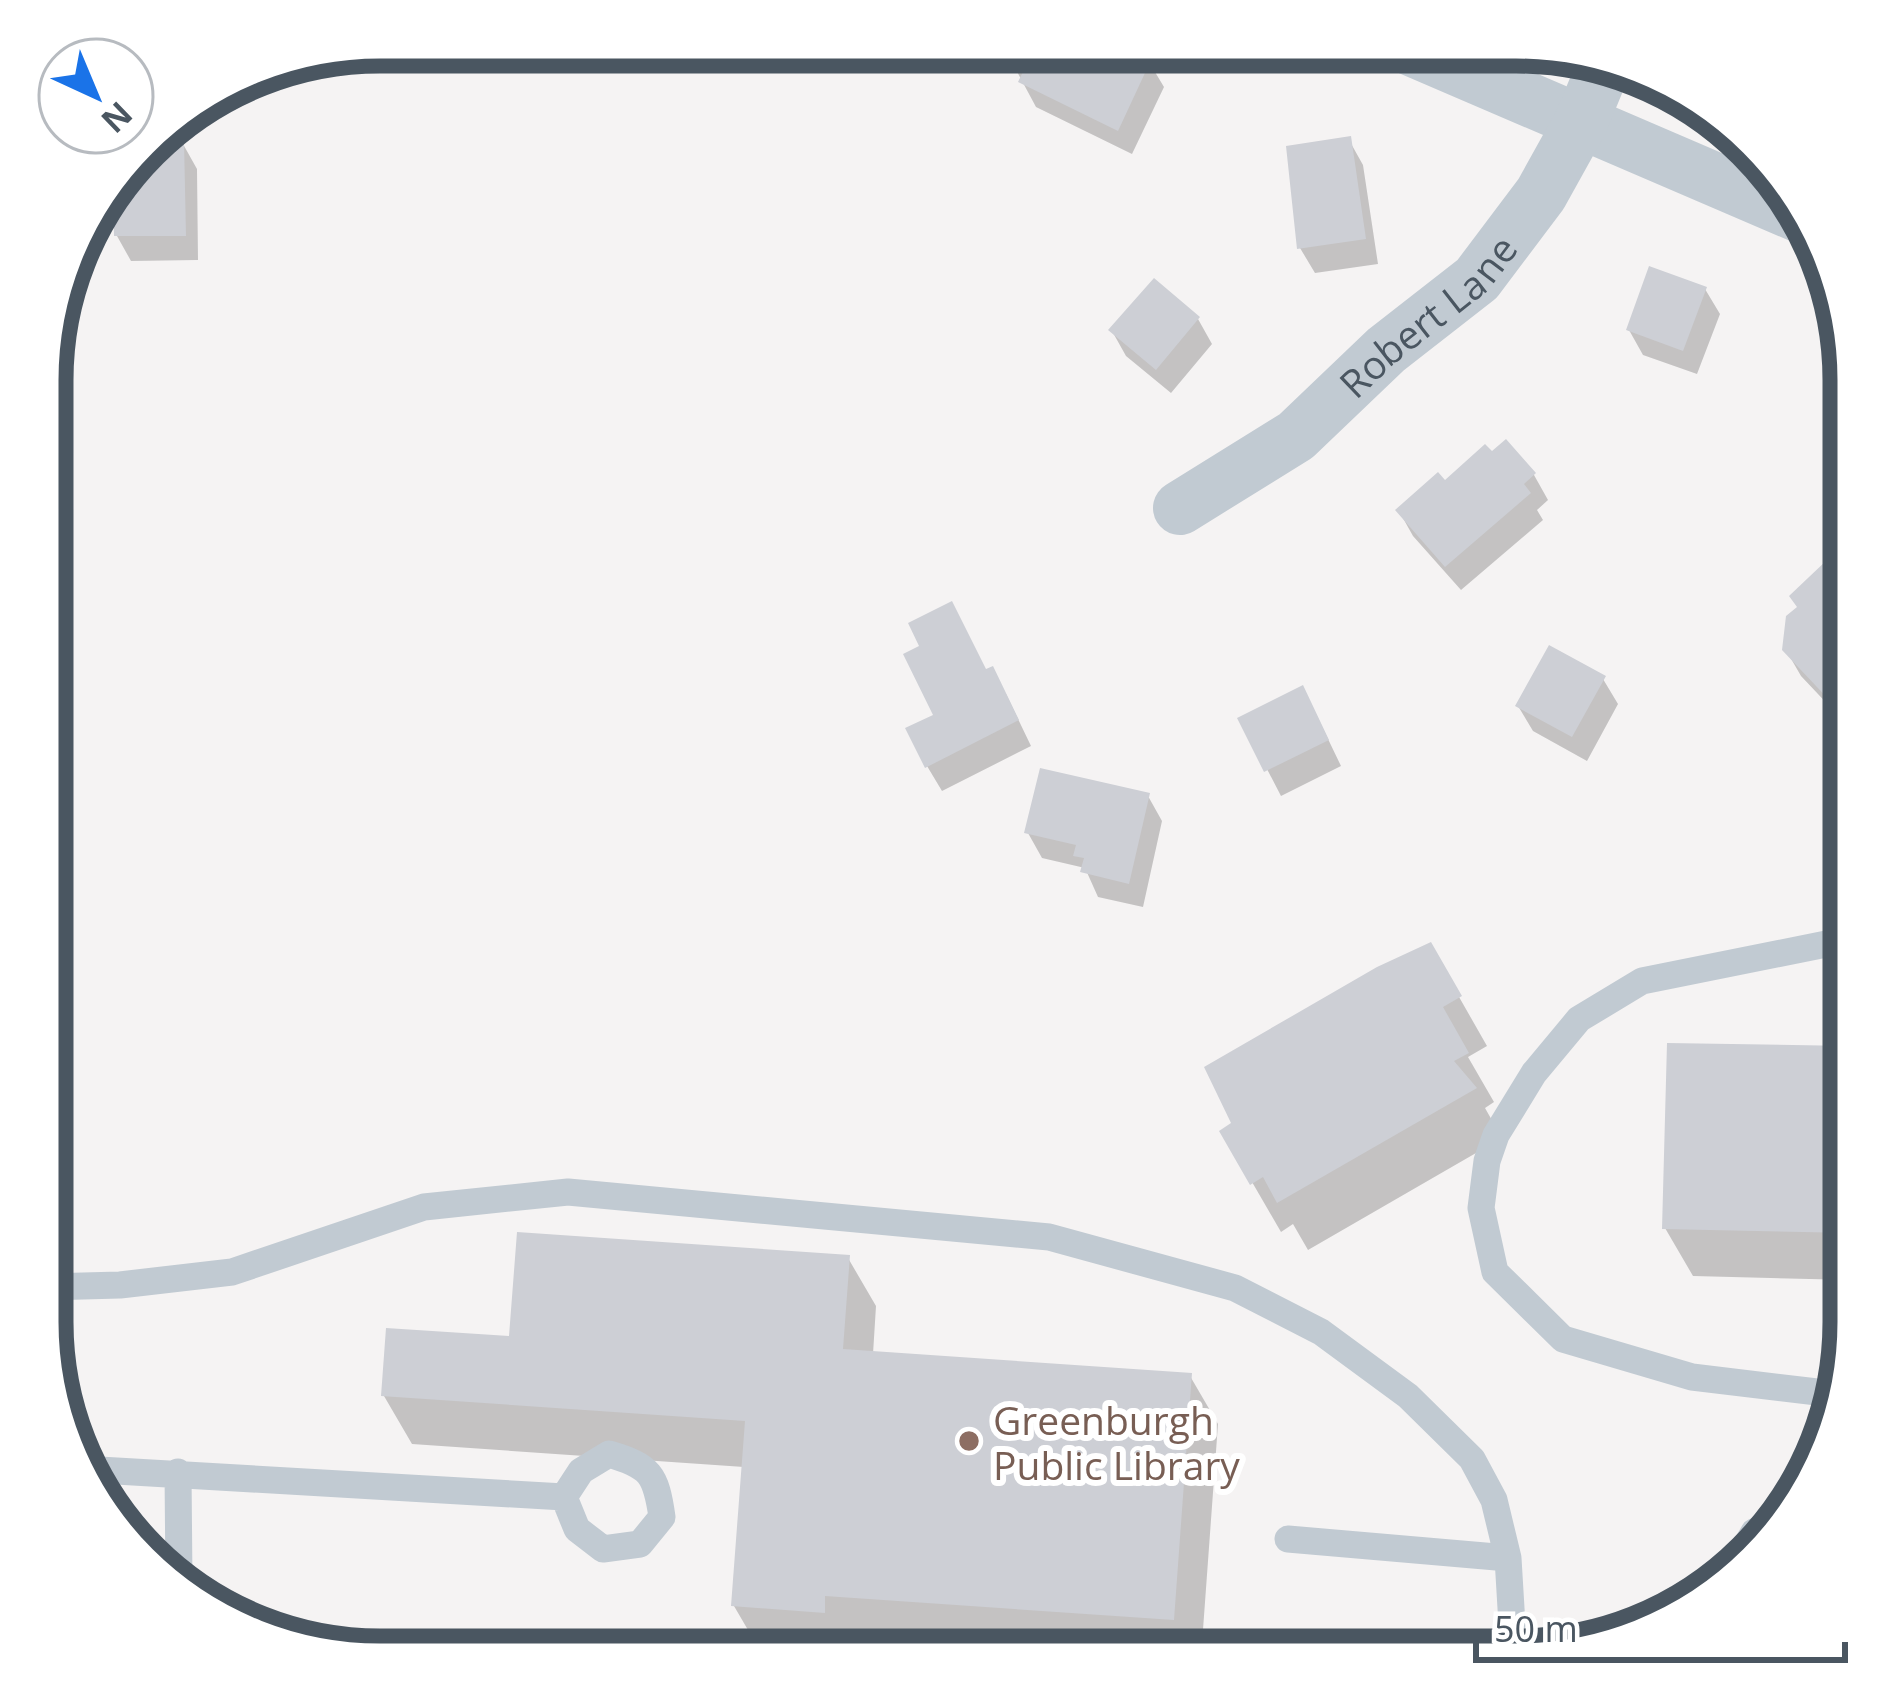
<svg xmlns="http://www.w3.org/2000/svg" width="1896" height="1702" font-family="'Open Sans',sans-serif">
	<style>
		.shadow { fill: #0003 }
		.building { fill: #cdcfd5 }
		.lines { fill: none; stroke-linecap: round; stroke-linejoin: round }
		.lane { stroke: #c1cad2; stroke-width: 27 }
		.street { stroke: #c1cad2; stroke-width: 54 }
		.education-dot { fill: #8d6e63; stroke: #fff; stroke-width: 4.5 }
		.labels { text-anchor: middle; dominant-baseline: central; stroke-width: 12; stroke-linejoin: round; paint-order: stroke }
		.street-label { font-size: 39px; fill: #4a5661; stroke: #fff }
		.education-label { font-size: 39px; fill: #785e54; stroke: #fff; text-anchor: start }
		.rim { fill: none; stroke: #4a5661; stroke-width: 15 }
	</style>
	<rect width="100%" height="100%" fill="#f5f3f3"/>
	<path class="shadow" d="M 1013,45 L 1085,45 L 1149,62 L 1164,87 L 1132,154 L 1036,107 L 1008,55 Z
		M 1349,140 L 1363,165 L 1378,264 L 1315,273 L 1300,248 Z
		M 183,144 L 197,169 L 198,260 L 131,261 L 117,236 L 116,180 L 146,145 Z
		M 1705,289 L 1720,314 L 1697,374 L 1643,355 L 1629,330 Z
		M 1198,319 L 1212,344 L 1171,393 L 1126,356 L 1112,331 Z
		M 1506,443 L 1534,475 L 1548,500 L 1537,510 L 1543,520 L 1461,590 L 1413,536 L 1399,511 L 1491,456 Z
		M 1826,565 L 1850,595 L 1851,729 L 1801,676 L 1786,650 Z
		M 986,672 L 1006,694 L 1031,746 L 942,791 L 927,766 L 937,716 Z
		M 1603,679 L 1618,704 L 1587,761 L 1533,731 L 1518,706 Z
		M 1316,714 L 1341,766 L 1281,796 L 1241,719 Z
		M 1148,796 L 1162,821 L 1143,907 L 1098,897 L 1085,868 L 1042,858 L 1028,833 Z
		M 1430,946 L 1487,1046 L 1468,1057 L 1494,1102 L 1485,1108 L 1502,1138 L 1308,1250 L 1293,1224 L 1281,1232 L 1223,1132 Z
		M 1851,1050 L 1851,1280 L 1693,1276 L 1665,1228 Z
		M 848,1258 L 876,1306 L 873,1354 L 1190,1376 L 1218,1424 L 1201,1657 L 1036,1657 L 852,1644 L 851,1657 L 762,1654 L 734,1606 L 744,1467 L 412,1444 L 384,1396 L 512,1339 Z"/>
	<path class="building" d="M 1036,45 L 1121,45 L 1151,60 L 1118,131 L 1018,82 Z
		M 1351,136 L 1366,239 L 1297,249 L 1286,146 Z
		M 184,141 L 186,236 L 114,236 L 113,184 L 148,142 Z
		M 1649,266 L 1707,287 L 1683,351 L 1626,330 Z
		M 1154,278 L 1200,317 L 1156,370 L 1108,330 Z
		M 1506,439 L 1536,473 L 1524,484 L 1531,493 L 1445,567 L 1395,510 L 1438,472 L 1445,480 L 1485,444 L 1492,451 Z
		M 1828,559 L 1850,582 L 1851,723 L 1782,650 L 1786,616 L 1797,607 L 1789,596 Z
		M 952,601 L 986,669 L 993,666 L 1019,720 L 925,768 L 905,728 L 933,715 L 903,654 L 919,646 L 908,623 Z
		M 1549,645 L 1606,676 L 1572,737 L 1515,706 Z
		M 1303,685 L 1329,740 L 1264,772 L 1237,718 Z
		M 1040,768 L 1150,793 L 1129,884 L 1080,872 L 1084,858 L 1073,856 L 1076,845 L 1024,833 Z
		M 1431,942 L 1462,996 L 1443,1007 L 1469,1053 L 1454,1061 L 1477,1088 L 1277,1203 L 1263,1177 L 1250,1185 L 1219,1131 L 1231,1123 L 1204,1067 L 1377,967 Z
		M 1667,1043 L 1851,1046 L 1851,1233 L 1662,1229 Z
		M 517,1232 L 850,1255 L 843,1349 L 1192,1373 L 1174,1620 L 825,1596 L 825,1613 L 731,1606 L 745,1421 L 381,1396 L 386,1328 L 509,1336 Z"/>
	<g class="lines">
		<path class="lane" d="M 46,1287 L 120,1285 L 232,1272 L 424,1207 L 568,1192 L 1049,1237 L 1235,1288 L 1321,1332 L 1408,1396 L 1472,1459 L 1494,1500 L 1508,1558 L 1512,1625 L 1509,1656
			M 1834,1394 L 1692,1377 L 1563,1339 L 1495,1272 L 1481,1208 L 1487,1161 L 1496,1135 L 1534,1073 L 1579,1019 L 1642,981 L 1851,939
			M 609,1454 C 650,1466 656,1474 662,1517 L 640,1544 L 603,1549 L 577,1529 L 564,1497 L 581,1471 Z
			M 82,1469 L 564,1497
			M 178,1472 L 179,1582
			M 1288,1539 L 1508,1558
			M 1726,1580 L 1754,1532 L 1777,1522"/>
		<g class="street">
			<path d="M 1404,46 L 1805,218"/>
			<path id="s1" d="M 1180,508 L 1296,436 L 1386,350 L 1477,279 L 1541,194 L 1581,122 L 1605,64"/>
		</g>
	</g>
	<circle class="education-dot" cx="969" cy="1441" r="12"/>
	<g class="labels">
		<g class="street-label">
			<text stroke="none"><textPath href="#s1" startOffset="315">Robert Lane</textPath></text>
		</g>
		<g class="education-label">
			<text x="993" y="1419">Greenburgh<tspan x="993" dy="45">Public Library</tspan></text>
		</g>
	</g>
	<path d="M0 0H1896V1702H0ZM380 66H1516A314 314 0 0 1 1830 380V1322A314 314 0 0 1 1516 1636H380A314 314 0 0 1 66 1322V380A314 314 0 0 1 380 66Z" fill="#fff" fill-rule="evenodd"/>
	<path class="rim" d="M380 66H1516A314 314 0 0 1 1830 380V1322A314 314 0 0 1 1516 1636H380A314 314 0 0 1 66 1322V380A314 314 0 0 1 380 66Z"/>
	<g transform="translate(96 96) rotate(136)"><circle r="57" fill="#ffffff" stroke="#b7bbc0" stroke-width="3"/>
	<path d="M0-9L21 45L0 30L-21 45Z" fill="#1a73e8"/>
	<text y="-18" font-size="33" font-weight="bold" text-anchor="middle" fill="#4a5661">N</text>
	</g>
	<path d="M1476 1642v18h369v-18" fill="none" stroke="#4a5661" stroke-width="6"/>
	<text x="1494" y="1642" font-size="36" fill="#4a5661" stroke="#ffffff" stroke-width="9" paint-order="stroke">50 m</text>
</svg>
